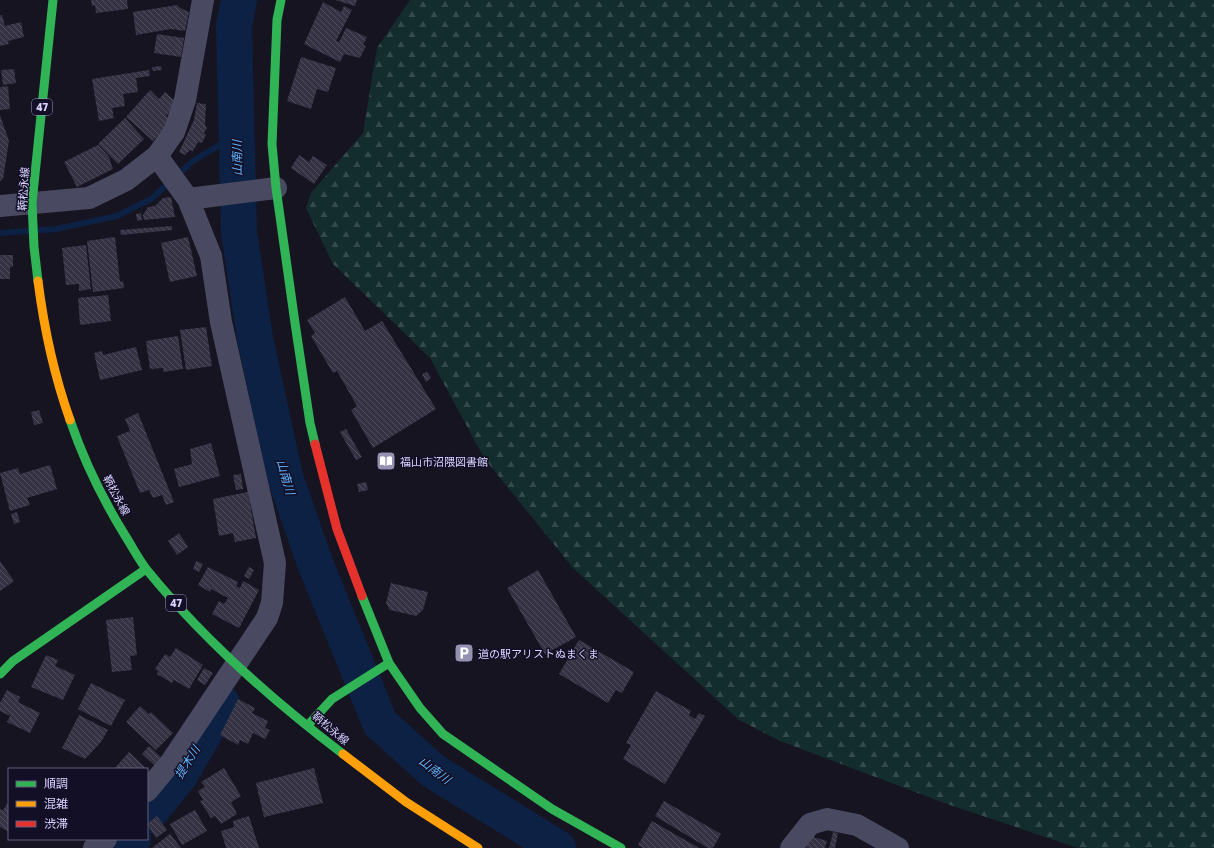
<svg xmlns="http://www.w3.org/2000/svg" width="1214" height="848" font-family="'Golos Text','Noto Sans JP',sans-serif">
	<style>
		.forest { fill: url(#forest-firs) }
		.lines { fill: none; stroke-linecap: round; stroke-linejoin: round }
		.stream { stroke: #0d2144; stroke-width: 6 }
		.river { stroke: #0d2144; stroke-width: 36 }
		.building { fill: url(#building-back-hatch) }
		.street { stroke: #4a4962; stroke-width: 22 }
		.fast { stroke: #30b455; stroke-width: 9 }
		.slow { stroke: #ff9f0a; stroke-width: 9 }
		.jam { stroke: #e5322d; stroke-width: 9 }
		.labels { text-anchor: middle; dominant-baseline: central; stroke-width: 3; stroke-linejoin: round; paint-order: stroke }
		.shield { fill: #130f26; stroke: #9e99be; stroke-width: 1 }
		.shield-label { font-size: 10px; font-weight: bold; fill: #d9d4ff }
		.street-label { font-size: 11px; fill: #d9d4ff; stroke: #130f26 }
		.poi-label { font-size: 11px; fill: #d9d4ff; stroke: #130f26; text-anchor: start }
		.water-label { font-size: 12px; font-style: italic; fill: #62b6ff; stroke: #130f26 }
	</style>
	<defs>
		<pattern id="forest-firs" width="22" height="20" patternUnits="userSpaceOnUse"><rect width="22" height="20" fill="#132c2d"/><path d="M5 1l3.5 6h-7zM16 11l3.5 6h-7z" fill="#354a4c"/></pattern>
		<pattern id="building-back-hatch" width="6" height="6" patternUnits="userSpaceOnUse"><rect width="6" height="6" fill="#343243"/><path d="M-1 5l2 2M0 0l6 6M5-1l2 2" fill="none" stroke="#514f5f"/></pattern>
	</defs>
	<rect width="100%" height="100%" fill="#161421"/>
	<path class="forest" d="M 410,0 L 1214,0 L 1214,848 L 1078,848 L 947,804 L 780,741 L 739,720 L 573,568 L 484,458 L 430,358 L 333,264 L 306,208 L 311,193 L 363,133 L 377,48 Z"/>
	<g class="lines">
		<path class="stream" d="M 0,233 L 56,229 L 117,216 L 151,199 L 193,161 L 236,135"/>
		<path class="river" d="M 239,0 L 234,26 L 239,232 L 255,338 L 285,477 L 315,563 L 380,723 L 433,771 L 558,848
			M 147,816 L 180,775 L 222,703
			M 128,848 L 133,839"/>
	</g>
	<path class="building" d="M 91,0 L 127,0 L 128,9 L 96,13 L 95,5 L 92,6 Z
		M 335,0 L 357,0 L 355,6 Z
		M 323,2 L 341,12 L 344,6 L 352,10 L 336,41 L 339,42 L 346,28 L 367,37 L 363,45 L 366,46 L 360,58 L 344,54 L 340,62 L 304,44 Z
		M 177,5 L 180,8 L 189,12 L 185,31 L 171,29 L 136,35 L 133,12 Z
		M 0,15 L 2,15 L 5,26 L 21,22 L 24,37 L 8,41 L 9,44 L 0,46 Z
		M 157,34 L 184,38 L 181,57 L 154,53 Z
		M 301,57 L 336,68 L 328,92 L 317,89 L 311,109 L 287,101 Z
		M 161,66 L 162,70 L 153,71 L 152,67 Z
		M 14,69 L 16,83 L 3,85 L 1,70 Z
		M 149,70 L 150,76 L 136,78 L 138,92 L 123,94 L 125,106 L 112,108 L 114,118 L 99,121 L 92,79 Z
		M 8,86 L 10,109 L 0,110 L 0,87 Z
		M 150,90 L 159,99 L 165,92 L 177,103 L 166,116 L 171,121 L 153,141 L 126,117 Z
		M 197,103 L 206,104 L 205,125 L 207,128 L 204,133 L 206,135 L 202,143 L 198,142 L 193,151 L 190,150 L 185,155 L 179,152 L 194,120 Z
		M 0,115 L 9,141 L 3,179 L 0,181 Z
		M 125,118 L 144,139 L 118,164 L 98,144 Z
		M 98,145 L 109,157 L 113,169 L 77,187 L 64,162 Z
		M 299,155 L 309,162 L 313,156 L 327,165 L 314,184 L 291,168 Z
		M 171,197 L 175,217 L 144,220 L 143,215 L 148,207 L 155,206 L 163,198 Z
		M 141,213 L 142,220 L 137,221 L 136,214 Z
		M 172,226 L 172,230 L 121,235 L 120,230 Z
		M 115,237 L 120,282 L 123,281 L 124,288 L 93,292 L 87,241 Z
		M 188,237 L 197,276 L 170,282 L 161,243 Z
		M 86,245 L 91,289 L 79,291 L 79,284 L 66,285 L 62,248 Z
		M 0,255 L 13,255 L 13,267 L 10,267 L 10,279 L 0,279 Z
		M 108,295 L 111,321 L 80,325 L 78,298 Z
		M 345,297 L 365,331 L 382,321 L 436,409 L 373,448 L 351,410 L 357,406 L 337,371 L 333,373 L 311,336 L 315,333 L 307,320 Z
		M 206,327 L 212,366 L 186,370 L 180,330 Z
		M 178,336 L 183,369 L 163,372 L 163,368 L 150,369 L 146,341 Z
		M 136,347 L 142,370 L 100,380 L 94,353 L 102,351 L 103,355 Z
		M 427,372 L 431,378 L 426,382 L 422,374 Z
		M 39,410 L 43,423 L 34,425 L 31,412 Z
		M 138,413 L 174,502 L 166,505 L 162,495 L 153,498 L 149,490 L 140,493 L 117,436 L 130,431 L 125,419 Z
		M 346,429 L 362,457 L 356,460 L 340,432 Z
		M 211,443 L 220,476 L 179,487 L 174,469 L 192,464 L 190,449 Z
		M 50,465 L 57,489 L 27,498 L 30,505 L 10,511 L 0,473 L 18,468 L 20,474 Z
		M 241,474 L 243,489 L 236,490 L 233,475 Z
		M 366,482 L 368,490 L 359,492 L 357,484 Z
		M 248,492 L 256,538 L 235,542 L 233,533 L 219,536 L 213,499 Z
		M 17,512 L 20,522 L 14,524 L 11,514 Z
		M 179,533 L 188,547 L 177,555 L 168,541 Z
		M 0,561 L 14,581 L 0,591 Z
		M 196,561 L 203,564 L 199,572 L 193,569 Z
		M 208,567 L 238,582 L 236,586 L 240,588 L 243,581 L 259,590 L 239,628 L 212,614 L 219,601 L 224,604 L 228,598 L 211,589 L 210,592 L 198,585 Z
		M 249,567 L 254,570 L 249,579 L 244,576 Z
		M 538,570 L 576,637 L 545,654 L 507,588 Z
		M 391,583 L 428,592 L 423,610 L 416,616 L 390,610 L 386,603 Z
		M 133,617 L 137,655 L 130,656 L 132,670 L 112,672 L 106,620 Z
		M 579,640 L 634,672 L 622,693 L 616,690 L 608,703 L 559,674 Z
		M 176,648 L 203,665 L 189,689 L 174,680 L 172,683 L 157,674 L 158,671 L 155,669 L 165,654 L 170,657 Z
		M 46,655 L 58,660 L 55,666 L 75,675 L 63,700 L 31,687 Z
		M 204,668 L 213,673 L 205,685 L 197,680 Z
		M 91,683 L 125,700 L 111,726 L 78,709 Z
		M 7,690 L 20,697 L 18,702 L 40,713 L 30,733 L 7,722 L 10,716 L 0,711 L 0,703 Z
		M 656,691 L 691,711 L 689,715 L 695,719 L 699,713 L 705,716 L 665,784 L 623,759 L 631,745 L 626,743 Z
		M 238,699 L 255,708 L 252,713 L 268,721 L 265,728 L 270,730 L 265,739 L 253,733 L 248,744 L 240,740 L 238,745 L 220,735 Z
		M 140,706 L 149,714 L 151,712 L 173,733 L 156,750 L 126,722 Z
		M 79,715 L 108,730 L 101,742 L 85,759 L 62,748 Z
		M 149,746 L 163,759 L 156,767 L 142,754 Z
		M 129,752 L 149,771 L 147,774 L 147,769 L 114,769 Z
		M 224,768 L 241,796 L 231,802 L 237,814 L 221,824 L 215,816 L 211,818 L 200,801 L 203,800 L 198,791 L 205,787 L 201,782 Z
		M 314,768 L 323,803 L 264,817 L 256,783 Z
		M 664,801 L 721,834 L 713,848 L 708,848 L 655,816 Z
		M 7,804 L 9,805 L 9,832 L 0,827 L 0,809 L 3,810 Z
		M 195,810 L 207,831 L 182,845 L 170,824 Z
		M 157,816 L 167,830 L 156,838 L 147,824 Z
		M 249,816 L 259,848 L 226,848 L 221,831 L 234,827 L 233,821 Z
		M 652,821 L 699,848 L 643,848 L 638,845 Z
		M 833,832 L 838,833 L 835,848 L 829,848 Z
		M 170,834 L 181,848 L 152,848 Z
		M 810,836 L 827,841 L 825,848 L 806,848 Z"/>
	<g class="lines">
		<path class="street" d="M 188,199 L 276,188
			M 0,206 L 89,198 L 126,180 L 157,156
			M 147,791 L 171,762 L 267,618 L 272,603 L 275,563 L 221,322 L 211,256 L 188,199 L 157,156 L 174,132 L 185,100 L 203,0
			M 94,848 L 106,839
			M 791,848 L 810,824 L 827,819 L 857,825 L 898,848"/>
		<path class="fast" d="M 281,0 L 277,20 L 272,144 L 276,188 L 295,323 L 310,423 L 315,444
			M 38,281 L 34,247 L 32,203 L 53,0
			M 70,420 C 84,461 103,500 126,537 C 133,548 139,560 147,570 C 203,639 272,700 343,754
			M 362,596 L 389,663 L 420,708 L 443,734 L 552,809 L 621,848
			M 0,674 L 13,661 L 146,569
			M 308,725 L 332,699 L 389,663"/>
		<path class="slow" d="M 38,281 C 44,328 54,375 70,420
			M 343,754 L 406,802 L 478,848"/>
		<path class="jam" d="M 315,444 L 337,529 L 362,596"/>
	</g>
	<defs>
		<symbol id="library-square" viewBox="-11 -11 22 22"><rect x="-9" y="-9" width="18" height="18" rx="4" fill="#9591b1" stroke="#130f26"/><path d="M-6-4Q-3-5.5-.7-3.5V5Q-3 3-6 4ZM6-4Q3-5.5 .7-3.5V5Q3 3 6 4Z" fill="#fff"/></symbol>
		<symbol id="parking-square" viewBox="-11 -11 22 22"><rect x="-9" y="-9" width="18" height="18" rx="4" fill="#9591b1" stroke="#130f26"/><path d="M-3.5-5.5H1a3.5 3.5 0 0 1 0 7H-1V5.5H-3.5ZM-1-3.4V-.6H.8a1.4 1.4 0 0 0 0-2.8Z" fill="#fff"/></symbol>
	</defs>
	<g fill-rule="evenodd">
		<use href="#library-square" x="375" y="450" width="22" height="22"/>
		<use href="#parking-square" x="453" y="642" width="22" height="22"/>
	</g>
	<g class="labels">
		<g class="shield">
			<rect x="32" y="99" width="20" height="16" rx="3"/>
			<rect x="166" y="595" width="20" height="16" rx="3"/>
		</g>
		<g class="shield-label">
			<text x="42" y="107">47</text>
			<text x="176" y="603">47</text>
		</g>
		<g class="street-label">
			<text transform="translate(23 189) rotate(-86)">鞆松永線</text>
			<text transform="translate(117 495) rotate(62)">鞆松永線</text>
			<text transform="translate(331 728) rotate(40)">鞆松永線</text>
		</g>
		<g class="poi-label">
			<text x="400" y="461">福山市沼隈図書館</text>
			<text x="478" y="653">道の駅アリストぬまくま</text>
		</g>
		<g class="water-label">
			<text transform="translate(237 158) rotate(-91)">山南川</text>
			<text transform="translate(286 477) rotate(74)">山南川</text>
			<text transform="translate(187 762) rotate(-58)">提木川</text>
			<text transform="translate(435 770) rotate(37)">山南川</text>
		</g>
	</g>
	<rect x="8" y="768" width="140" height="72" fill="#130f26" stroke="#625e7d"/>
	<rect x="16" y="781" width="20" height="6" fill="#30b455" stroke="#625e7d"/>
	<text x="44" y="788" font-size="12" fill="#d9d4ff">順調</text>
	<rect x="16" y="801" width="20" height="6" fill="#ff9f0a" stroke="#625e7d"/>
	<text x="44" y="808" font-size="12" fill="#d9d4ff">混雑</text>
	<rect x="16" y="821" width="20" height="6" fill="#e5322d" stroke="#625e7d"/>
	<text x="44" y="828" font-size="12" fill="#d9d4ff">渋滞</text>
</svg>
